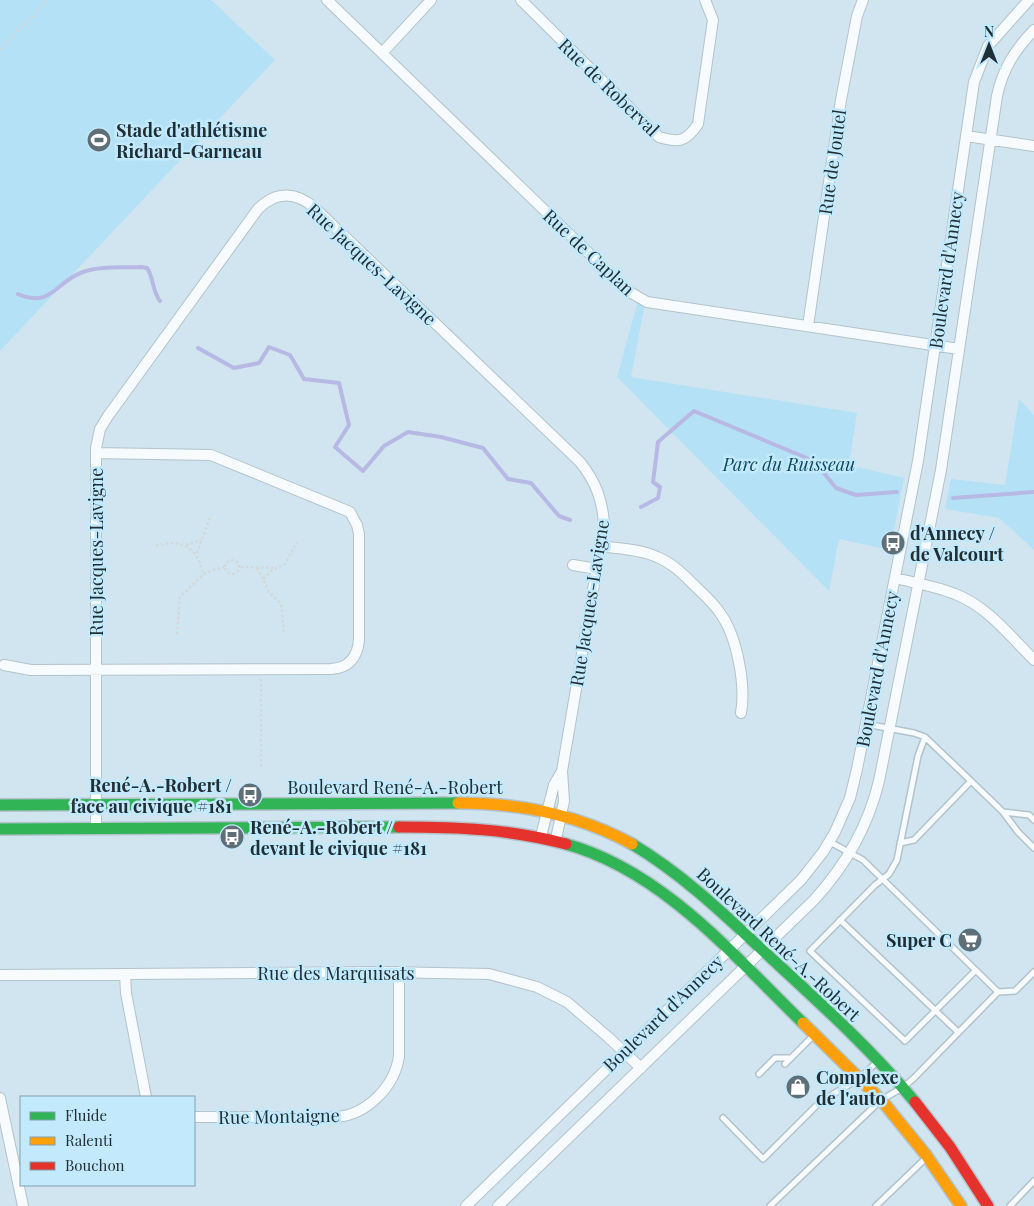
<svg xmlns="http://www.w3.org/2000/svg" width="1034" height="1206" font-family="'Playfair Display',serif">
	<style>
		.green { fill: #b5e1f6 }
		.lines { fill: none; stroke-linecap: round; stroke-linejoin: round }
		.stream { stroke: #b8b8e5; stroke-width: 4 }
		.lane-casing { stroke: #b2c3cb; stroke-width: 8 }
		.street-casing { stroke: #b2c3cb; stroke-width: 12 }
		.fast-casing { stroke: #b2c3cb; stroke-width: 14 }
		.slow-casing { stroke: #b2c3cb; stroke-width: 14 }
		.jam-casing { stroke: #b2c3cb; stroke-width: 14 }
		.path { stroke: #d3d9db; stroke-width: 2.5; stroke-dasharray: 2.5 2.5; stroke-linecap: butt }
		.lane { stroke: #f8fbfd; stroke-width: 5 }
		.street { stroke: #f8fbfd; stroke-width: 10 }
		.fast { stroke: #30b455; stroke-width: 11 }
		.slow { stroke: #ff9f0a; stroke-width: 11 }
		.jam { stroke: #e5322d; stroke-width: 11 }
		.labels { text-anchor: middle; dominant-baseline: central; stroke-width: 5; stroke-linejoin: round; paint-order: stroke }
		.street-label { font-size: 18px; fill: #202f36; stroke: #c3e9fc }
		.poi-label { font-size: 18px; font-weight: bold; fill: #202f36; stroke: #c3e9fc; text-anchor: start }
		.park-label { font-size: 18px; font-style: italic; fill: #0e4a62; stroke: #c3e9fc }
	</style>
	<rect width="100%" height="100%" fill="#d0e5ef"/>
	<path class="green" d="M 0,0 L 211,0 L 275,60 L 0,351 Z
		M 639,297 L 646,298 L 631,377 L 857,413 L 849,465 L 904,478 L 890,550 L 839,539 L 829,591 L 617,377 Z
		M 1019,399 L 1034,415 L 1034,550 L 999,518 L 945,509 L 951,479 L 1005,485 Z"/>
	<g class="lines">
		<path class="stream" d="M 18,294 C 51,309 56,281 83,272 C 100,266 122,268 141,267 L 147,268 C 154,278 152,291 160,301
			M 198,348 L 234,368 L 259,363 L 269,347 L 290,355 L 304,379 L 339,383 L 349,425 L 335,447 L 363,471 L 384,446 L 408,432 L 441,437 L 483,448 L 508,479 L 531,483 L 559,516 L 570,520
			M 953,498 L 1034,492
			M 641,507 L 658,498 L 660,487 L 653,482 L 658,442 L 694,411 L 814,461 L 836,488 L 856,495 L 897,492"/>
		<defs>
			<path id="lane" d="M 866,724 L 914,733 L 925,737 L 971,781 L 914,840 L 900,843
				M 925,737 L 918,756 L 897,860 L 889,874 L 875,885 L 810,951 L 905,1041 L 975,971
				M 971,781 L 1003,812 L 1029,815 L 1034,820
				M 1003,812 L 1018,832 L 1034,848
				M 830,842 L 863,860 L 998,992
				M 840,920 L 958,1032
				M 785,1064 L 813,1036
				M 759,1074 L 775,1058 L 791,1058
				M 723,1118 L 763,1159 L 820,1102 L 860,1078 L 877,1062
				M 770,1206 L 881,1100 L 902,1088 L 913,1079 L 998,992 L 1015,991 L 1034,972
				M 876,1206 L 926,1158
				M 1010,1206 L 1034,1181"/>
			<path id="street" d="M 327,0 L 628,291 L 647,302 L 959,349
				M 521,0 L 659,137 C 679,143 686,142 698,124 L 713,20 L 705,0
				M 382,53 L 431,0
				M 966,136 L 1034,146
				M 808,326 L 841,100 L 857,16 L 863,0
				M 601,546 C 619,549 640,549 657,557 C 672,563 683,574 694,585 C 703,594 713,602 720,613 C 737,636 746,685 741,713
				M 573,565 L 597,569
				M 895,578 C 915,583 936,586 955,594 C 987,606 1010,636 1034,660
				M 4,665 L 31,670 L 331,669 C 349,668 358,657 359,639 L 359,534 L 357,525 L 350,512 L 211,455 L 96,453
				M 96,828 L 96,448 L 100,429 L 108,416 L 258,209 C 277,190 297,192 316,209 L 580,462 C 596,482 603,501 604,526 L 562,771 L 564,801 L 556,839
				M 541,836 L 554,785 L 562,771
				M 125,974 L 126,993 L 146,1097
				M 0,975 L 383,972 L 489,974 L 537,987 L 567,1002 L 608,1037 L 641,1068
				M 0,1098 L 23,1206
				M 194,1117 L 336,1117 C 367,1115 395,1086 399,1056 L 399,972
				M 466,1206 L 801,880 L 823,852 L 835,832 L 850,798 L 857,769 L 918,461 L 974,82 L 988,46 L 1029,0
				M 498,1206 L 814,900 C 846,865 868,827 879,781 L 941,470 L 997,96 C 1003,68 1015,50 1034,30"/>
			<path id="fast" d="M 0,805 L 458,803
				M 0,829 L 399,827
				M 566,844 C 663,871 734,956 803,1023
				M 632,844 C 684,875 726,916 770,957 C 820,1003 871,1049 915,1102"/>
			<path id="slow" d="M 458,803 C 518,803 579,815 632,844
				M 803,1023 L 883,1102 L 926,1155 L 961,1206"/>
			<path id="jam" d="M 399,827 C 457,827 510,829 566,844
				M 915,1102 L 950,1147 L 988,1206"/>
		</defs>
		<use href="#lane" class="lane-casing"/>
		<use href="#street" class="street-casing"/>
		<use href="#fast" class="fast-casing"/>
		<use href="#slow" class="slow-casing"/>
		<use href="#jam" class="jam-casing"/>
		<path class="path" d="M 0,50 L 48,0
			M 186,545 L 201,540
			M 156,546 C 183,538 198,548 203,575
			M 197,553 L 211,515
			M225 567a7 7 0 1 1 14 0a7 7 0 1 1-14 0Z
			M 241,567 L 274,568
			M 257,568 L 263,579
			M 284,632 L 281,604 L 269,592 L 263,579 L 271,571 L 285,564 L 297,542
			M 177,634 L 180,597 L 205,573 L 224,567
			M 261,679 L 261,767"/>
		<use href="#lane" class="lane"/>
		<use href="#street" class="street"/>
		<use href="#fast" class="fast"/>
		<use href="#slow" class="slow"/>
		<use href="#jam" class="jam"/>
	</g>
	<defs>
		<symbol id="stadium-disc" viewBox="-11 -11 22 22"><circle r="9.5" fill="#5e6f77" stroke="#c3e9fc"/><path d="M0-5a6.5 5 0 1 0 0 10a6.5 5 0 1 0 0-10ZM-3.5-1.8h7v3.6h-7Z" fill="#fff"/></symbol>
		<symbol id="bus-disc" viewBox="-11 -11 22 22"><circle r="9.5" fill="#5e6f77" stroke="#c3e9fc"/><path d="M-5-6H5V4H4V6H2V4H-2V6H-4V4H-5ZM-3.5-4V0h7V-4ZM-3.5 1.2v1.5H-2V1.2ZM2 1.2v1.5H3.5V1.2Z" fill="#fff"/></symbol>
		<symbol id="supermarket-disc" viewBox="-11 -11 22 22"><circle r="9.5" fill="#5e6f77" stroke="#c3e9fc"/><path d="M-6-5.5h2.5l.6 2H6L4.5 2H-2.5L-4.4-4H-6ZM-1.5 3.2a1.3 1.3 0 1 0 .1 0ZM3 3.2a1.3 1.3 0 1 0 .1 0Z" fill="#fff"/></symbol>
		<symbol id="shop-disc" viewBox="-11 -11 22 22"><circle r="9.5" fill="#5e6f77" stroke="#c3e9fc"/><path d="M-5-2.5h2.3a2.7 3.5 0 0 1 5.4 0H5L5.5 6h-11ZM-1.5-2.5h3a1.5 2.3 0 0 0-3 0Z" fill="#fff"/></symbol>
	</defs>
	<g fill-rule="evenodd">
		<use href="#stadium-disc" x="85" y="126" width="28" height="28"/>
		<use href="#bus-disc" x="879" y="529" width="28" height="28"/>
		<use href="#bus-disc" x="236" y="781" width="28" height="28"/>
		<use href="#bus-disc" x="218" y="823" width="28" height="28"/>
		<use href="#supermarket-disc" x="956" y="926" width="28" height="28"/>
		<use href="#shop-disc" x="784" y="1073" width="28" height="28"/>
	</g>
	<g class="labels">
		<g class="street-label">
			<text transform="translate(609 87) rotate(44)">Rue de Roberval</text>
			<text transform="translate(832 162) rotate(-82)">Rue de Joutel</text>
			<text transform="translate(589 252) rotate(43)">Rue de Caplan</text>
			<text transform="translate(372 264) rotate(43)">Rue Jacques-Lavigne</text>
			<text transform="translate(946 270) rotate(-82)">Boulevard d'Annecy</text>
			<text transform="translate(96 552) rotate(-90)">Rue Jacques-Lavigne</text>
			<text transform="translate(589 603) rotate(-81)">Rue Jacques-Lavigne</text>
			<text transform="translate(877 669) rotate(-79)">Boulevard d'Annecy</text>
			<text x="395" y="787">Boulevard René-A.-Robert</text>
			<text transform="translate(779 944) rotate(43)">Boulevard René-A.-Robert</text>
			<text x="336" y="973">Rue des Marquisats</text>
			<text transform="translate(663 1013) rotate(-44)">Boulevard d'Annecy</text>
			<text transform="translate(279 1116) rotate(-1)">Rue Montaigne</text>
		</g>
		<g class="poi-label">
			<text x="116" y="130">Stade d'athlétisme<tspan x="116" dy="21">Richard-Garneau</tspan></text>
			<text x="910" y="533">d'Annecy /<tspan x="910" dy="21">de Valcourt</tspan></text>
			<text x="232" y="785" text-anchor="end">René-A.-Robert /<tspan x="232" dy="21">face au civique #181</tspan></text>
			<text x="250" y="827">René-A.-Robert /<tspan x="250" dy="21">devant le civique #181</tspan></text>
			<text x="952" y="940" text-anchor="end">Super C</text>
			<text x="816" y="1077">Complexe<tspan x="816" dy="21">de l'auto</tspan></text>
		</g>
		<g class="park-label">
			<text x="789" y="464">Parc du Ruisseau</text>
		</g>
	</g>
	<rect x="20" y="1096" width="175" height="90" fill="#c3e9fc" stroke="#829fad"/>
	<rect x="30" y="1112" width="25" height="8" fill="#30b455" stroke="#829fad"/>
	<text x="65" y="1121" font-size="15" fill="#202f36">Fluide</text>
	<rect x="30" y="1137" width="25" height="8" fill="#ff9f0a" stroke="#829fad"/>
	<text x="65" y="1146" font-size="15" fill="#202f36">Ralenti</text>
	<rect x="30" y="1162" width="25" height="8" fill="#e5322d" stroke="#829fad"/>
	<text x="65" y="1171" font-size="15" fill="#202f36">Bouchon</text>
	<g transform="translate(989 45)" stroke="#c3e9fc" stroke-width="4" paint-order="stroke">
	<path d="M0-4L9 19L0 12L-9 19Z" fill="#202f36"/>
	<text y="-8" font-size="14" font-weight="bold" text-anchor="middle" fill="#202f36">N</text>
	</g>
</svg>
